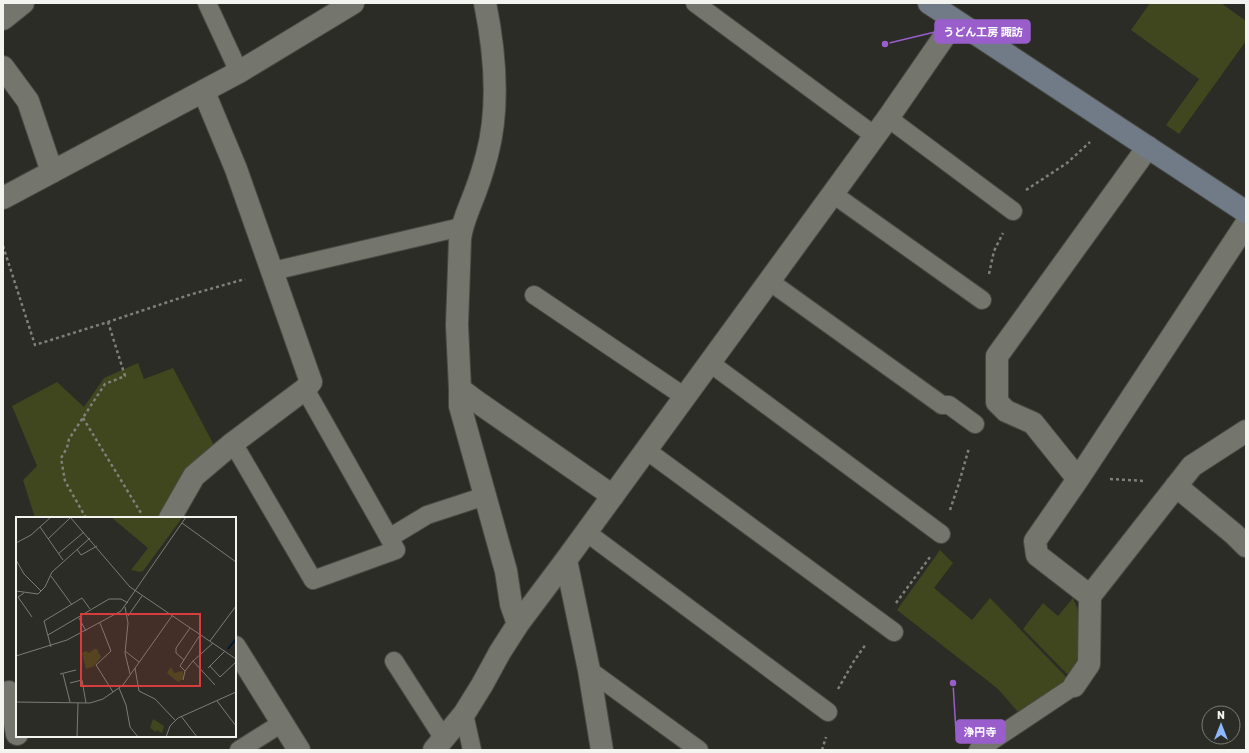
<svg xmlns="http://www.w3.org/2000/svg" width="1249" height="753" font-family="Rubik,'Noto Sans JP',sans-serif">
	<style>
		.green { fill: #40461d }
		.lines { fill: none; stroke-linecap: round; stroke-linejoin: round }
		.lane-casing { stroke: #494a44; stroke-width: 20 }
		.street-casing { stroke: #494a44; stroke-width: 24 }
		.secondary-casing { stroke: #494a44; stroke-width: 24 }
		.path { stroke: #7f807a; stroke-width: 2.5; stroke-dasharray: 3 3; stroke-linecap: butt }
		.lane { stroke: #74756d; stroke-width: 18 }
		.street { stroke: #74756d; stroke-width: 22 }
		.secondary { stroke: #707b87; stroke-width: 22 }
		.inset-river { fill: none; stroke: #031536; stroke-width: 2 }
		.inset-road { fill: none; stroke: #7b7c76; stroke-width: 1 }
		.view { fill: #d93c3c; fill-opacity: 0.15; stroke: #d93c3c; stroke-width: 2 }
		.inset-edge { fill: none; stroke: #f3f4ef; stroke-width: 2 }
		.leader { fill: none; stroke: #995ecb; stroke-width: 1.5 }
		.callout-dot { fill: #995ecb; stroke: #2b2c25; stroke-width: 1.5 }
		.callout { fill: #995ecb; stroke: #995ecb; stroke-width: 1.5 }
		.callout-label { font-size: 11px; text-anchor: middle; font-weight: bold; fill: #fff }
	</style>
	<rect width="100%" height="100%" fill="#2b2c25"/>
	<path class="green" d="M 1150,3 L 1221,3 L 1246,21 L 1246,41 L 1179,134 L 1166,125 L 1199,79 L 1131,30 Z
		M 138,363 L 144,379 L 173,368 L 215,447 L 187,473 L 157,518 L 35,518 L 23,480 L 37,466 L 12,406 L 57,382 L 84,407 L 104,378 Z
		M 940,550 L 953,563 L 934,588 L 972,620 L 990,598 L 1070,681 L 1018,712 L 998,689 L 897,610 Z
		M 1073,598 L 1078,610 L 1078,659 L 1068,675 L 1023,629 L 1043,603 L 1058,616 Z"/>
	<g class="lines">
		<defs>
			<path id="lane" d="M 207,3 L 239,72
				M 695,3 L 875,136
				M 888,118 L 1013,211
				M 833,194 L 982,300
				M 273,271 L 461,227
				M 769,281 L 942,405 L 949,405 L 975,424
				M 534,295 L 685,397
				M 710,363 L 941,534
				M 233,443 L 313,580 L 396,550 L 305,389
				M 646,450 L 894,632
				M 586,532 L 828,712
				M 389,538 L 427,515 L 485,496
				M 394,661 L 444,739
				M 589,670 L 699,750
				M 464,714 L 472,750
				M 239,750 L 282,723
				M 978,750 L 1074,686"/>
			<path id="street" d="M 485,3 C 495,52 500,106 487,155 C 484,166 481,177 477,187 C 471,205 462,221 460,239 L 457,325 L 460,389 L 460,406 L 506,571 L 511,604 L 518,624
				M 3,19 L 23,3
				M 3,67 L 28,101 L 52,172
				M 3,198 L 239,72 L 353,3
				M 460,389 L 476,401 L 613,496
				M 1078,479 L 1033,423 L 1006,411 L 997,402 L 997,356 L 1148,147
				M 1176,486 L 1234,534 L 1246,546
				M 170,518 L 194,476 L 233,443 L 305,389 L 311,382 L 236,169 L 204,92
				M 566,560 L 589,670 L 602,750
				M 1090,596 L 1037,555 L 1035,541 L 1078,479 L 1246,224
				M 235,647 L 299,750
				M 1074,686 L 1089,664 L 1090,596 L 1192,466 L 1246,431
				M 3,693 L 9,692 L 17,734
				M 434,750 L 464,714 L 482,685 L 500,652 L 518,624 L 566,560 L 888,118 L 955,21"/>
			<path id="secondary" d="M 929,3 L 1246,212"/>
		</defs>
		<use href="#lane" class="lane-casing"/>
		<use href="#street" class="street-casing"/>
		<use href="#secondary" class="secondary-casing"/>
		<path class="path" d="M 1026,190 L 1067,163 L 1090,142
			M 3,246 L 35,345 L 108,322 L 189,295 L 245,279
			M 989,274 L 994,251 L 1003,233
			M 83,418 L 141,513
			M 1110,479 L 1145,481
			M 950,510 L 959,483 L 969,448
			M 86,518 L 65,481 L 61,458 L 67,448 L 69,439 L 105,384 L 125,376 L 108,322
			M 896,603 L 930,557
			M 838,689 L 854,661 L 866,644
			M 822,750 L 826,737"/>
		<use href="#lane" class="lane"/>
		<use href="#street" class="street"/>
		<use href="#secondary" class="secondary"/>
	</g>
	<g transform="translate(16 517)">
		<rect width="220" height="220" fill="#2b2c25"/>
		<path d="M 95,0 L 165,0 L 166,1 L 127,54 L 124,55 L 115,53 L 132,31 ZM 78,132 L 81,132 L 85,140 L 78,149 L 70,152 L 66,136 L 70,134 L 73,136 ZM 155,150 L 158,156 L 167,154 L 167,162 L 162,165 L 151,156 ZM 137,202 L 148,209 L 146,216 L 141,213 L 140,215 L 134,211 Z" fill="#40461d"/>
		<path class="inset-river" d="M 212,132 L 220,122"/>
		<path class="inset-road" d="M 54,0 L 114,70 L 220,142M 166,6 L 220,45M 24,10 L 47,43M 32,22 L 54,1M 0,26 L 15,18 L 35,0M 61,32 L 65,38 L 81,29M 42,37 L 68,15M 0,43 L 8,57 L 25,74M 35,59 L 56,88M 0,74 L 22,77 L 29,70 L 36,55 L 74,21M 8,76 L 2,80 L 16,100M 109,90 L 112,106 L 109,136 L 114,157M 112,99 L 126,79M 63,101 L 70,114M 84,106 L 95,134 L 80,148 L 97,175M 32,118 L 93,82 L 105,82 L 112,86M 194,124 L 220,89M 35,130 L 28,104 L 66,81 L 74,92M 109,134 L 123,145M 0,139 L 51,123 L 105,94 L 170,0M 168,143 L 160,136 L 160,131 L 174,111M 177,144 L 199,168M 194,149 L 204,160 L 220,145M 119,151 L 123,174 L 139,182 L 159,203M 192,151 L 209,134M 169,154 L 164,149 L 184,118M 44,157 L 60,153M 47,157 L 54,185M 167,163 L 169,154 L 177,144 L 197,126M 54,166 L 66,163 L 70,186M 103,171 L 110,188 L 114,210 L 122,220M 201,184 L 220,209M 0,185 L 74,186 L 87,182 L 107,168 L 156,99M 165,199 L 181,220M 61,220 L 62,186M 150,220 L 154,209 L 162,201 L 220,175"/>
		<path class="view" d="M 65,97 L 184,97 L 184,169 L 65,169 Z"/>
		<rect width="220" height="220" class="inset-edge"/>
	</g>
	<path class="leader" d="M885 44L935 32M953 683L956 732"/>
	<g class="callout-dot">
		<circle cx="885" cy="44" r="4"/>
		<circle cx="953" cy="683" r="4"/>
	</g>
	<g class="callout">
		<rect x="935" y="20" width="95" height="23" rx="4"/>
		<rect x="956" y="720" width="49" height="23" rx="4"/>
	</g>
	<g class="callout-label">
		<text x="983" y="36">うどん工房 諏訪</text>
		<text x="980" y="736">浄円寺</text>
	</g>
	<rect width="1249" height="753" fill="none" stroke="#f3f4ef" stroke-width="8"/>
	<g transform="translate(1221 725)"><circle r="19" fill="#2b2c25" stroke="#7b7c76"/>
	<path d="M0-3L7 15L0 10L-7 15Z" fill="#8eb8fd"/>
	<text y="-6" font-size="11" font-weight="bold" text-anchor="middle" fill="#f3f4ef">N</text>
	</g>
</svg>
